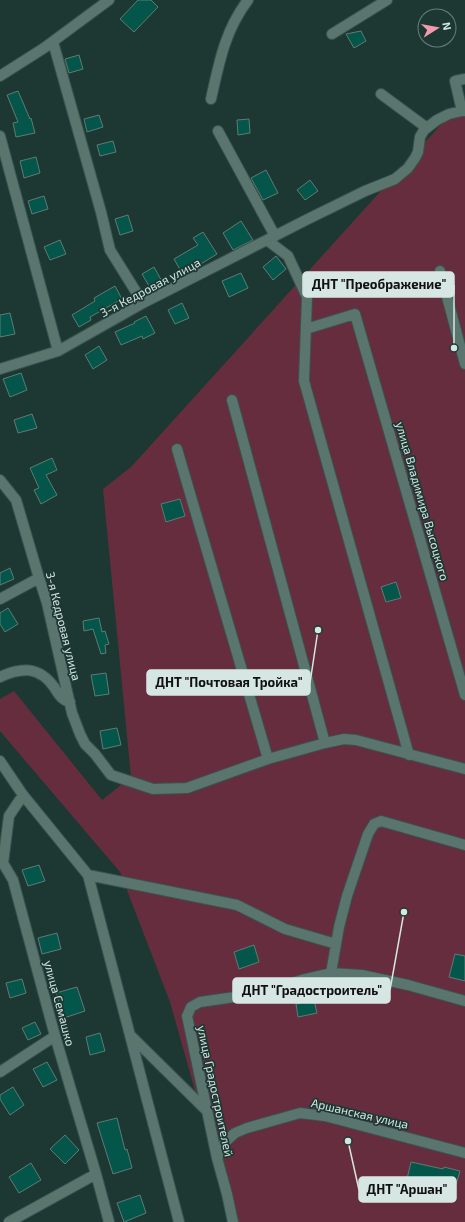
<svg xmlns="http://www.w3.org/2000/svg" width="465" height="1222" font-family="'Exo 2',sans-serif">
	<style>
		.green { fill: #652d3d }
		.building { fill: #04564a; stroke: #5e7b74 }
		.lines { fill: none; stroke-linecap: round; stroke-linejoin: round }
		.minor-casing { stroke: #3b534e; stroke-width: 12 }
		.minor { stroke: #59756e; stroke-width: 10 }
		.labels { text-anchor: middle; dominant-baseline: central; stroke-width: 3.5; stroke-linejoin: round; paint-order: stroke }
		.street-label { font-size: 12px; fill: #d6e6e2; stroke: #1d3832 }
		.leader { fill: none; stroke: #d6e6e2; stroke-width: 1.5 }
		.callout-dot { fill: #d6e6e2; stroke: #1d3832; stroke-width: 1.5 }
		.callout { fill: #d6e6e2; stroke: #d6e6e2; stroke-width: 1.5 }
		.callout-label { font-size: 13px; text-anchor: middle; font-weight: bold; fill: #111 }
	</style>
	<rect width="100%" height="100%" fill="#1d3832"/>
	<path class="green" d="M 465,98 L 465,1222 L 232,1222 L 170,1002 L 120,872 L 0,731 L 0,699 L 14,691 L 102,800 L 131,777 L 103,489 L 131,467 Z"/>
	<path class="building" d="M 138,0 L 151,0 L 158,7 L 134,32 L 120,19 Z
		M 361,31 L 366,41 L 354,48 L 346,34 Z
		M 79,55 L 83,69 L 69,73 L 65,59 Z
		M 18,91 L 30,119 L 31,118 L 35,133 L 16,137 L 13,123 L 18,122 L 7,95 Z
		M 99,115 L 103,127 L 87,132 L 84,119 Z
		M 249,119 L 250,133 L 238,135 L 237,120 Z
		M 113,141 L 116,152 L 100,156 L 97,145 Z
		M 36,157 L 40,173 L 24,178 L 20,161 Z
		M 266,170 L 278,193 L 263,200 L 251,178 Z
		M 310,180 L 318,191 L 305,200 L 297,190 Z
		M 44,196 L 48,209 L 32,214 L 28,201 Z
		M 128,215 L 133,231 L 120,235 L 115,219 Z
		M 241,221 L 253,240 L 233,250 L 223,233 Z
		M 203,232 L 217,254 L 183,275 L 174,259 L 198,245 L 193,238 Z
		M 60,240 L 66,254 L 50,260 L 44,247 Z
		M 276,256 L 286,269 L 273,280 L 263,267 Z
		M 154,267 L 164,285 L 152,291 L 142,274 Z
		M 241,273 L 248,288 L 229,297 L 222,281 Z
		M 115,286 L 122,299 L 90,317 L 91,320 L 79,327 L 72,315 L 95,301 L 94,298 Z
		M 182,303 L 189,318 L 175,324 L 168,310 Z
		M 10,313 L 15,334 L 0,337 L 0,315 Z
		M 146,316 L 155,333 L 143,339 L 142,336 L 121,345 L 115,332 L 135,323 L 134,322 Z
		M 99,346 L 107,360 L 93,369 L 85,355 Z
		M 21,373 L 27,390 L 10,397 L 3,379 Z
		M 32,414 L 37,428 L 18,433 L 14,420 Z
		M 52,458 L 57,470 L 46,475 L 57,495 L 41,504 L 34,490 L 39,488 L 30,468 Z
		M 180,499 L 185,516 L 166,522 L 161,504 Z
		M 10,568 L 14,579 L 0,585 L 0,573 Z
		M 396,582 L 401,598 L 386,602 L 381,587 Z
		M 8,608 L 18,624 L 5,632 L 0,624 L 0,613 Z
		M 99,618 L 102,632 L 105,631 L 109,644 L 105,645 L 106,653 L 101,654 L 93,629 L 84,631 L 83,621 Z
		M 106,673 L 109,694 L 95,696 L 91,675 Z
		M 117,728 L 121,745 L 103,749 L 100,731 Z
		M 39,865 L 45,881 L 28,886 L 22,870 Z
		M 57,933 L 61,949 L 42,954 L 38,938 Z
		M 254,945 L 259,962 L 239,969 L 234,952 Z
		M 455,954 L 465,956 L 465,981 L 449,977 Z
		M 22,979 L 26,993 L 10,998 L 6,983 Z
		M 77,987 L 85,1011 L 64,1018 L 56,993 Z
		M 314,1000 L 317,1013 L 298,1017 L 296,1004 Z
		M 35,1022 L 41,1034 L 28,1040 L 22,1028 Z
		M 100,1033 L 105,1051 L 90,1055 L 86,1037 Z
		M 47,1062 L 57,1080 L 43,1087 L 33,1069 Z
		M 13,1087 L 24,1105 L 10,1115 L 0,1099 L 0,1095 Z
		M 117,1118 L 125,1150 L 127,1149 L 132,1168 L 113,1174 L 97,1123 Z
		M 65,1135 L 79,1150 L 65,1164 L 50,1149 Z
		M 411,1162 L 443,1169 L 444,1167 L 460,1171 L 454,1191 L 438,1186 L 407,1179 Z
		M 31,1163 L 41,1180 L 19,1193 L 9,1177 Z
		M 140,1195 L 146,1213 L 124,1222 L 117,1203 Z"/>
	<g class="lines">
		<defs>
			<path id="minor" d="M 332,34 L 387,0
				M 53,42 L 101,212 L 110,250 L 143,303
				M 0,76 L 44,48 L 109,0
				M 381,94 L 427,128
				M 211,99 C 219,63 225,30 248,0
				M 462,111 L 455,81 L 465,79
				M 218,131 L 275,236
				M 0,136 L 58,351
				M 267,240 L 288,256 L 307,297 L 304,381 L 409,755
				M 440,271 L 465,364
				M 306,329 L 355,314 L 465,695
				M 0,369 L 58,351 L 143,303 L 308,219 L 365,191 L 395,179 L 408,168 L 415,158 L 418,152 L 420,137 L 424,130 L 437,120 L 449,114 L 462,111 L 465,111
				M 232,400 L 325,743 L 344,739 L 356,740 L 465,769
				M 177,449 L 268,759 L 325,743
				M 0,480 L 16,500 L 39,578 L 47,603 L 72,713 L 80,734 L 85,744 L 95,754 L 111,775 L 153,789 L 187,788 L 268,759
				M 0,599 L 39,578
				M 0,677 C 21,667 39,666 54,687 C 58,693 61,700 70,702
				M 0,761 L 23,795 L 88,875 L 179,1222
				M 23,795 L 9,816 L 3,863 L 13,880 L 55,1036 L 96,1174 L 109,1222
				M 88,875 L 237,905 L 285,929 L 336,944
				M 331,973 L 339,927 L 347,896 L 368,834 L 374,824 L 381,821 L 465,845
				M 130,1035 L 207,1111
				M 0,1072 L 55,1036
				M 217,1158 L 225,1142 L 235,1133 L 247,1128 L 286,1117 L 300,1113 L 325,1116 L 465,1153
				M 9,1222 L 96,1174
				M 233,1222 L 227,1194 L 217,1158 L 187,1016 L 191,1007 L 200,1002 L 256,994 L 305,979 L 331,973 L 362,975 L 408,985 L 465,1001"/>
		</defs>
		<use href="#minor" class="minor-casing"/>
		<use href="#minor" class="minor"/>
	</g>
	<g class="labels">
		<g class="street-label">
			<text transform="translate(150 287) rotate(-28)">3-я Кедровая улица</text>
			<text transform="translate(423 501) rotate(74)">улица Владимира Высоцкого</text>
			<text transform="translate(64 626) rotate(76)">3-я Кедровая улица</text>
			<text transform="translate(60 1003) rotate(75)">улица Семашко</text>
			<text transform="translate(216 1091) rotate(78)">улица Градостроителей</text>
			<text transform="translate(360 1113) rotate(13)">Аршанская улица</text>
		</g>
	</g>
	<path class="leader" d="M454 348L454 285M318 630L310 683M404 912L390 990M348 1141L359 1190"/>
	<g class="callout-dot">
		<circle cx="454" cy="348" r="4"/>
		<circle cx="318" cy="630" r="4"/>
		<circle cx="404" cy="912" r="4"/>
		<circle cx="348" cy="1141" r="4"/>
	</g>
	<g class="callout">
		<rect x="303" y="272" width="151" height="25" rx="4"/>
		<rect x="147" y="670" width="163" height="25" rx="4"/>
		<rect x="233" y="978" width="157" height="25" rx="4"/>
		<rect x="359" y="1177" width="97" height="25" rx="4"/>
	</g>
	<g class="callout-label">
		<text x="379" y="289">ДНТ "Преображение"</text>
		<text x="229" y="687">ДНТ "Почтовая Тройка"</text>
		<text x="312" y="995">ДНТ "Градостроитель"</text>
		<text x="407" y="1194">ДНТ "Аршан"</text>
	</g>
	<g transform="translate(437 28) rotate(79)"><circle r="19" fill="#1d3832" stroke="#677e78"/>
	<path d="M0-3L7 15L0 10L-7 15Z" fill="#f29aaf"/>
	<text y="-6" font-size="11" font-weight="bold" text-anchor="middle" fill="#d6e6e2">N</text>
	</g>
</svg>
